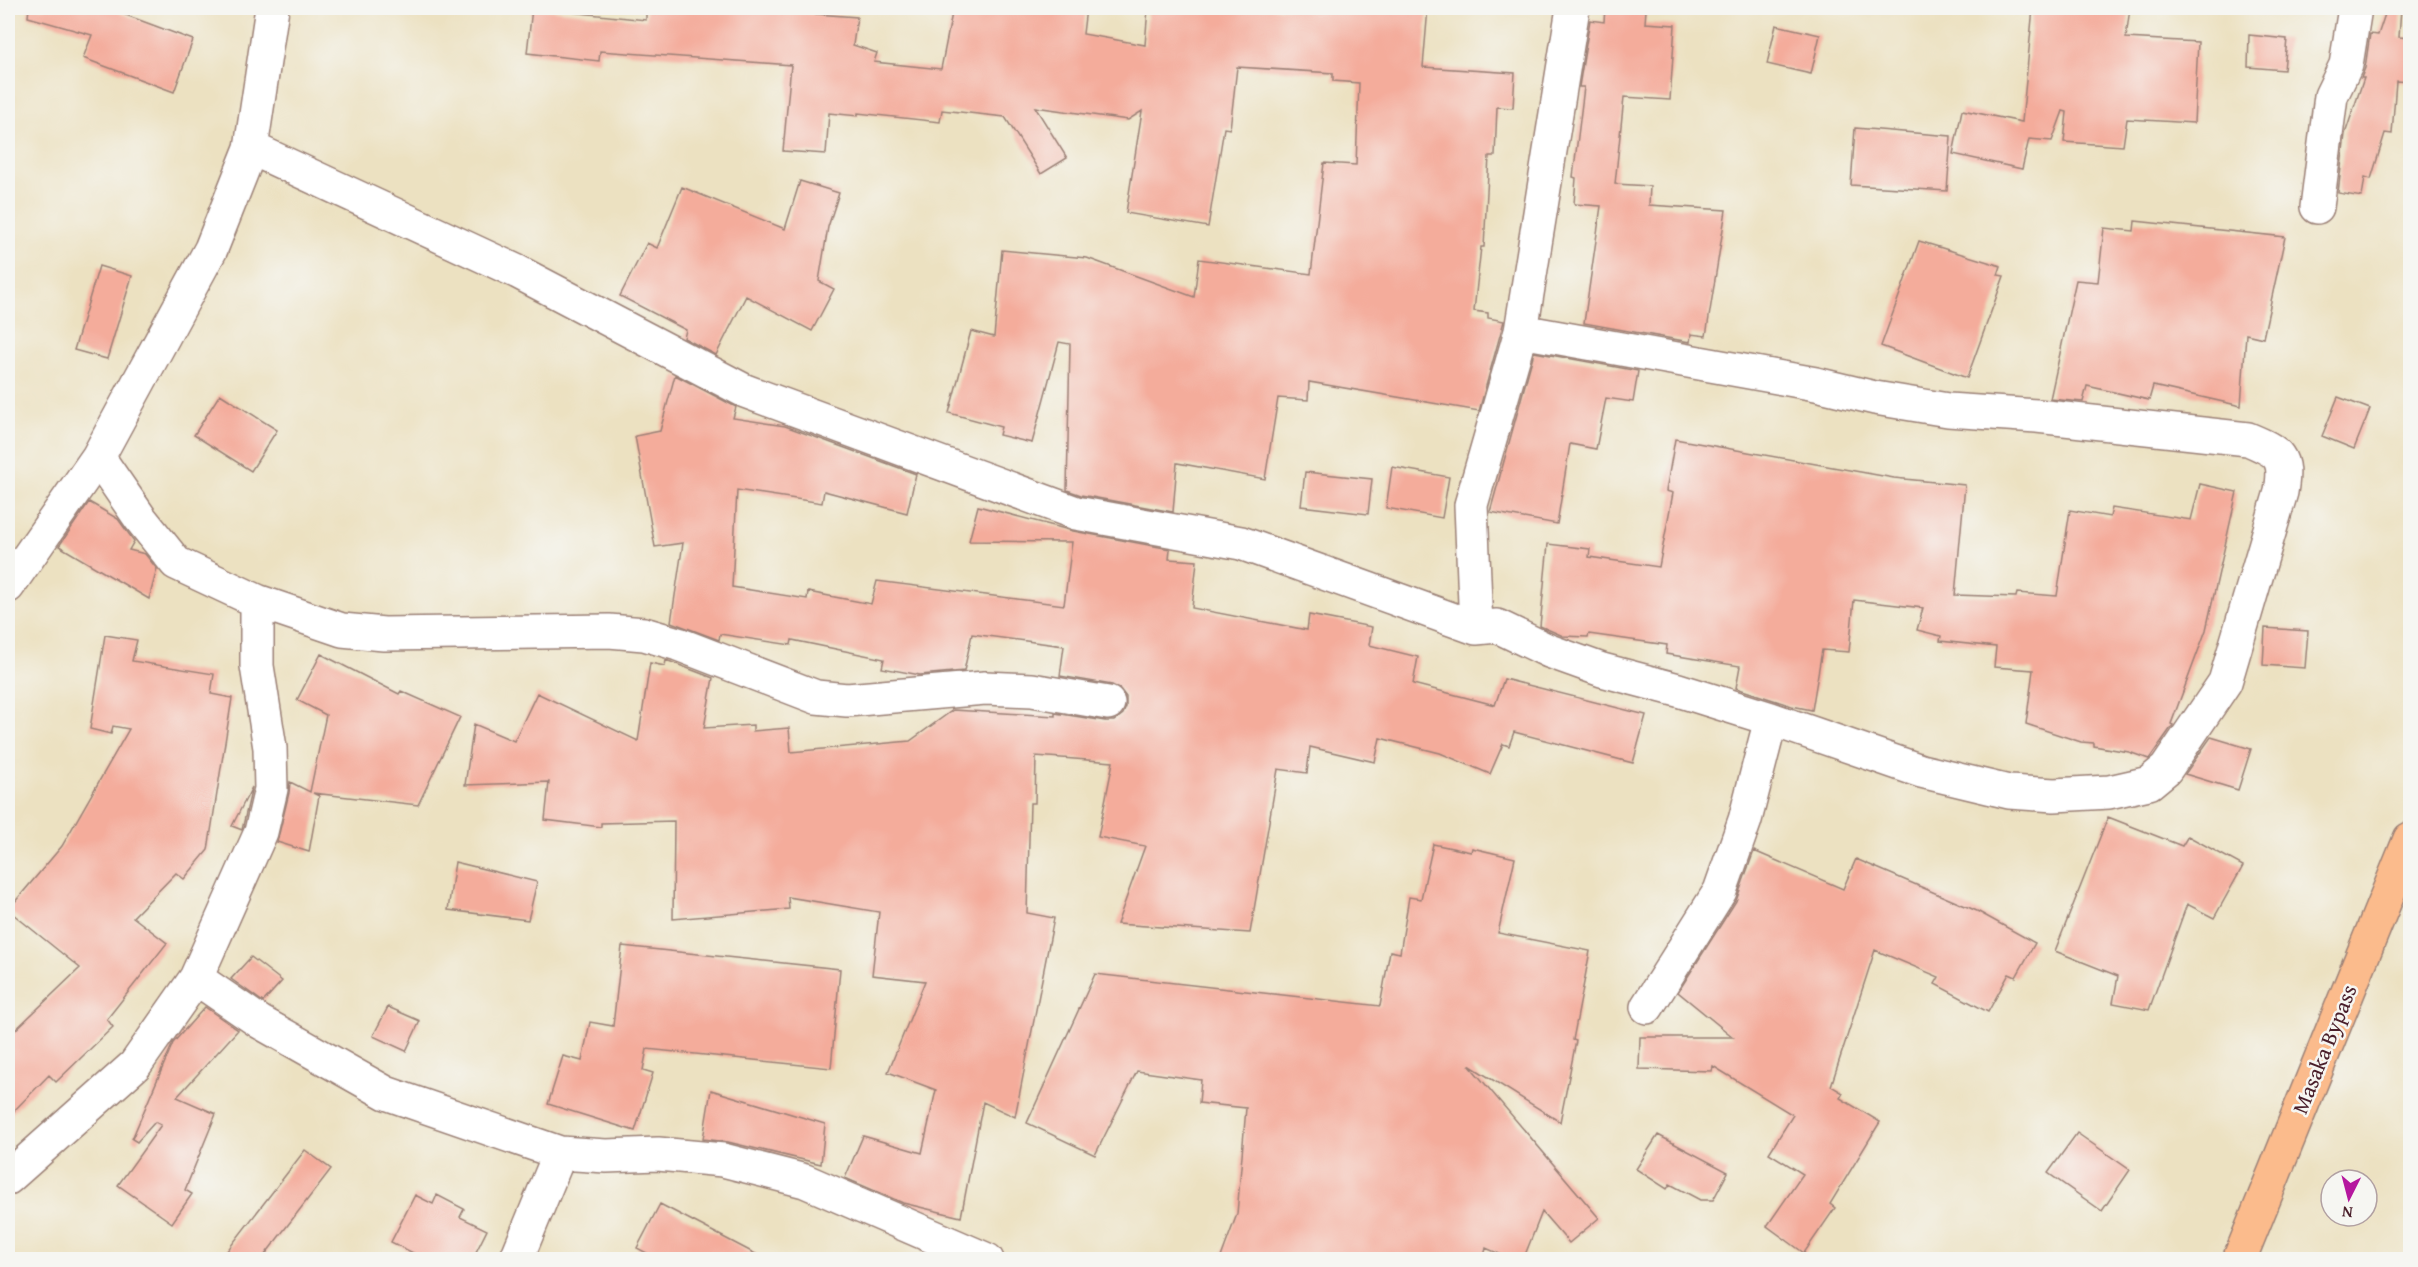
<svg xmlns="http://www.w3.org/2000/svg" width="2418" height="1267" font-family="'Gentium Book Plus',serif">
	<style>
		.building { fill: #f4ac9b }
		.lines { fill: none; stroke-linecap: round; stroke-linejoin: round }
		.minor-casing { stroke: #9b8076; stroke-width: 36 }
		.highway-casing { stroke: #9b8076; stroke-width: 36 }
		.minor { stroke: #fff; stroke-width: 33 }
		.highway { stroke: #fbbb8c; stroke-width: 33 }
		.labels { text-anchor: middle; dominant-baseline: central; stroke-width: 5; stroke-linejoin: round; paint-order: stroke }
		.street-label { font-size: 22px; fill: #4a1f2b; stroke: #f6f6f2 }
	</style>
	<rect width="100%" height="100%" fill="#f6f6f2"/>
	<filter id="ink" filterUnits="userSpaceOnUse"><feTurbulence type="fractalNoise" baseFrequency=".0167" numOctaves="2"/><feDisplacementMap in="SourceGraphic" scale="12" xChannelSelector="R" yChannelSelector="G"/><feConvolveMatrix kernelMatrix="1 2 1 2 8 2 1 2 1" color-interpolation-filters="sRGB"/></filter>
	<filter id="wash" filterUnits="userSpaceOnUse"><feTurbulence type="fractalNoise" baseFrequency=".008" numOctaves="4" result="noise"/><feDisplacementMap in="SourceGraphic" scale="24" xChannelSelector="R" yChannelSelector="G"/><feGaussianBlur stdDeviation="1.35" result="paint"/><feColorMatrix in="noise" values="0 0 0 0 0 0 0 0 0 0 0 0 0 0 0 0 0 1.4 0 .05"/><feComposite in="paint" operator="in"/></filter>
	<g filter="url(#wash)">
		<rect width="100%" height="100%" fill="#ece1c1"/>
		<g id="blocks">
			<path class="building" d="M 29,8 L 107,8 L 193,40 L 174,92 L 83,58 L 92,35 L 28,17 Z
				M 532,8 L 646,20 L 646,8 L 734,8 L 857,17 L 853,45 L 877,53 L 874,62 L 941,69 L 953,8 L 1086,8 L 1083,34 L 1145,45 L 1148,8 L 1428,8 L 1423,67 L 1515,73 L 1513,108 L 1497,107 L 1495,156 L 1489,156 L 1484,247 L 1481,247 L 1474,311 L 1488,313 L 1488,318 L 1504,321 L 1479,411 L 1309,382 L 1308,400 L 1278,398 L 1265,479 L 1177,463 L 1173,512 L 1081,495 L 1067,490 L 1070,344 L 1059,342 L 1032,443 L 999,435 L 1001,427 L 949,413 L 971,331 L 994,337 L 1002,250 L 1087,258 L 1194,297 L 1199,259 L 1311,274 L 1324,163 L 1356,165 L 1359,83 L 1333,81 L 1333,73 L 1237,67 L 1230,129 L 1224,128 L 1208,227 L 1126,213 L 1142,111 L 1128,120 L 1035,107 L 1067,158 L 1041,174 L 1005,117 L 942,110 L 940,122 L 858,113 L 858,116 L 829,113 L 826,154 L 783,151 L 791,65 L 600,51 L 599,61 L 527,53 Z
				M 1605,8 L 1646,10 L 1645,23 L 1675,25 L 1670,100 L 1624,97 L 1615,184 L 1650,186 L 1649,205 L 1726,210 L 1706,336 L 1691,334 L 1690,342 L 1584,323 L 1601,206 L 1574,204 L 1576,178 L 1573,177 L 1584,87 L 1579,87 L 1590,20 L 1604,22 Z
				M 2033,8 L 2130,8 L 2126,38 L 2198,42 L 2194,123 L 2127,119 L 2123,146 L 2064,142 L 2067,112 L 2063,111 L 2052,141 L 2029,139 L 2022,169 L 1953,154 L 1962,110 L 2022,122 Z
				M 2387,8 L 2401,8 L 2399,37 L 2410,38 L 2410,82 L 2396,81 L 2392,134 L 2385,133 L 2371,179 L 2365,177 L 2362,197 L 2338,193 L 2345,134 L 2364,78 L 2361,78 L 2365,68 L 2370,34 L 2378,35 Z
				M 1776,25 L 1820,35 L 1811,74 L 1767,64 Z
				M 2249,35 L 2287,39 L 2284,70 L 2248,67 Z
				M 1855,128 L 1951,136 L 1947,191 L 1851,185 Z
				M 800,181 L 839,193 L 828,227 L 819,281 L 834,289 L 812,331 L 746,296 L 716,355 L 684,338 L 686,330 L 620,296 L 647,243 L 657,248 L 682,187 L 785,229 Z
				M 2135,221 L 2285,237 L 2263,338 L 2246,334 L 2241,406 L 2153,386 L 2149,400 L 2087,386 L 2083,402 L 2050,399 L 2076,280 L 2098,282 L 2104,228 L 2134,231 Z
				M 1919,241 L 2001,266 L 1998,275 L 2004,276 L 1967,378 L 1881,346 Z
				M 99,266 L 132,276 L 107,359 L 74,350 Z
				M 1534,352 L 1638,371 L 1633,402 L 1606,398 L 1596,449 L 1570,444 L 1557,524 L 1490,512 Z
				M 675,375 L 736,407 L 733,418 L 785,426 L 916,474 L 907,513 L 824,491 L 822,503 L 737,490 L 732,587 L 807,599 L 808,592 L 871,604 L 877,581 L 1064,605 L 1072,542 L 969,541 L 978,506 L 1073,531 L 1170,549 L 1169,559 L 1197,561 L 1192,608 L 1307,630 L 1309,615 L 1372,627 L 1369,645 L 1418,657 L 1413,684 L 1495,705 L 1504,679 L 1646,715 L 1633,763 L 1514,732 L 1509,746 L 1503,744 L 1490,774 L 1440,753 L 1380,738 L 1375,762 L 1310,747 L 1307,773 L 1278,769 L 1250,933 L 1117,924 L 1145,846 L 1098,837 L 1113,762 L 1036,756 L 1035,803 L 1030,803 L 1027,913 L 1054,918 L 1015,1117 L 983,1102 L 961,1217 L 903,1203 L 845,1178 L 863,1136 L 922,1153 L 936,1090 L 888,1072 L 925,981 L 872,975 L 879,912 L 788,897 L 789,909 L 673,919 L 674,821 L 601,823 L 601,827 L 545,820 L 549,782 L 465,785 L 474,724 L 514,741 L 537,693 L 638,741 L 650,663 L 665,666 L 666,660 L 713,678 L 704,728 L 753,725 L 753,731 L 789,728 L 791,752 L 910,741 L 953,710 L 1055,716 L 1055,713 L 1105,721 L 1114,721 L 1123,714 L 1126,707 L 1126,697 L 1120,689 L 1112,685 L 1060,676 L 1064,646 L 972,634 L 964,671 L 920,675 L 882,668 L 884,659 L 792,640 L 791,645 L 720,634 L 719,640 L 671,622 L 683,543 L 655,547 L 635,436 L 660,431 Z
				M 220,394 L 277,430 L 251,471 L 194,435 Z
				M 2338,397 L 2370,409 L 2354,449 L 2322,436 Z
				M 1675,439 L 1894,478 L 1965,485 L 1955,595 L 2016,597 L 2017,593 L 2057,596 L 2070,510 L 2110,517 L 2112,508 L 2191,520 L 2200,484 L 2237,492 L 2206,630 L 2171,724 L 2173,725 L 2149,759 L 2129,752 L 2094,746 L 2094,743 L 2081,742 L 2026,724 L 2033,670 L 1994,667 L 1996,647 L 1940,641 L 1941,636 L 1917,630 L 1923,608 L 1854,600 L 1849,652 L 1822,650 L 1812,710 L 1792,706 L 1736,688 L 1740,666 L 1666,654 L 1667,645 L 1589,634 L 1588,637 L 1563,636 L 1540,626 L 1548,544 L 1590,549 L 1589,557 L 1659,567 L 1673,493 L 1666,491 Z
				M 1392,467 L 1449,477 L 1442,518 L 1386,508 Z
				M 1305,472 L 1372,479 L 1368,514 L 1301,506 Z
				M 89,502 L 118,519 L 134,541 L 129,550 L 145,554 L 157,569 L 149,599 L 59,546 Z
				M 2265,628 L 2308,631 L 2305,668 L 2263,665 Z
				M 105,635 L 137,640 L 132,661 L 214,674 L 211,694 L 232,698 L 208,850 L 184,879 L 176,873 L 133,917 L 167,943 L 107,1019 L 113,1027 L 56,1082 L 49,1075 L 8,1117 L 8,1037 L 80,968 L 8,910 L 62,846 L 129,729 L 113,726 L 111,734 L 90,729 Z
				M 321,654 L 399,694 L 401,691 L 460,717 L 418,805 L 313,793 L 319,796 L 309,852 L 277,842 L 289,793 L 290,782 L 310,792 L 326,715 L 297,700 Z
				M 2211,737 L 2251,749 L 2238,790 L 2185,774 Z
				M 252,787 L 242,830 L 232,826 Z
				M 2108,817 L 2182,846 L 2188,836 L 2243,866 L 2214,918 L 2187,904 L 2149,1010 L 2113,1003 L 2118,976 L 2055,951 Z
				M 1433,844 L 1471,852 L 1472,848 L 1515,858 L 1498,933 L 1590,951 L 1573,1040 L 1576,1041 L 1560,1122 L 1469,1065 L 1599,1218 L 1569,1243 L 1542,1212 L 1523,1260 L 1513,1260 L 1486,1248 L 1483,1260 L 1220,1260 L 1237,1214 L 1246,1108 L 1199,1103 L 1201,1080 L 1137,1071 L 1095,1155 L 1027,1123 L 1095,974 L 1380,1006 L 1390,951 L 1400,953 L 1409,897 L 1421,899 Z
				M 1754,851 L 1843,889 L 1856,859 L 1977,911 L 2035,943 L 2016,977 L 2009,974 L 1988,1012 L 1935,984 L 1939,977 L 1875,950 L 1831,1086 L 1843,1093 L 1840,1098 L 1880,1122 L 1830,1204 L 1835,1208 L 1804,1253 L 1767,1226 L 1803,1174 L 1769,1153 L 1793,1115 L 1713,1066 L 1712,1071 L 1639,1069 L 1640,1037 L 1733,1037 L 1678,992 L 1736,901 Z
				M 455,862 L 537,882 L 528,920 L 448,910 Z
				M 622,946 L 840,969 L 831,1068 L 647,1049 L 643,1070 L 653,1073 L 635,1131 L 548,1104 L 563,1056 L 582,1061 L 590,1022 L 613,1026 Z
				M 251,957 L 282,981 L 263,1002 L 231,979 Z
				M 205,1007 L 238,1030 L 177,1097 L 216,1114 L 185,1190 L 192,1194 L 172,1223 L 118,1185 L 161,1125 L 155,1122 L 137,1142 L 132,1139 L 173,1043 Z
				M 388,1007 L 420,1021 L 406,1051 L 373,1036 Z
				M 711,1090 L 825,1124 L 821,1164 L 728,1142 L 703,1139 Z
				M 2077,1133 L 2130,1170 L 2102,1211 L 2048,1173 Z
				M 1658,1135 L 1728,1172 L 1713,1200 L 1700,1200 L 1670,1184 L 1667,1189 L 1636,1169 Z
				M 305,1150 L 331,1169 L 261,1260 L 220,1260 Z
				M 415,1195 L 433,1204 L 437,1195 L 464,1209 L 460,1217 L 487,1230 L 472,1260 L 427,1260 L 391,1242 Z
				M 660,1204 L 767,1260 L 660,1260 L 637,1248 Z"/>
		</g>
	</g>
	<g filter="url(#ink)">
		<use href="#blocks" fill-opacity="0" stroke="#9b8076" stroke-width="1.5"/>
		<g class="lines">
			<defs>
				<path id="minor" d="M 1573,8 L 1521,331 L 1471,505 L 1476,628 L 1497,626 L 1549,651 L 1602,670 L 1678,690 L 1771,719 L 1745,820 L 1720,891 L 1647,1007
					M 251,148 L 518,272 L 745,391 L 1076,513 L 1241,543 L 1476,628
					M 2317,207 L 2331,96 L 2346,65 L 2355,8
					M 1521,331 L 1816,384 L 1875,398 L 1948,410 L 2037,416 L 2248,439 C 2279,452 2287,456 2281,492 L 2225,682 L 2166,769 L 2149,783 L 2109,792 L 2054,795 L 2009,792 L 1921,771 L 1771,719
					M 8,586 L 98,457
					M 257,601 L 342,630 L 384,634 L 609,631 L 644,634 L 678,644 L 816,697 L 847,700 L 985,688 L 1032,690 L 1108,703
					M 196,978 L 260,1022 L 386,1093 L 560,1153
					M 8,1178 L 135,1065 L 196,978 L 261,832 L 271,789 L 270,748 L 257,666 L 257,601 L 176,563 L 140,518 L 98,457 L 211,249 L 251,148 L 272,8
					M 516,1260 L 560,1153 L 606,1156 L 658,1154 L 723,1160 L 805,1181 L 987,1260"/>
				<path id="highway" d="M 2239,1260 L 2410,839"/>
			</defs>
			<use href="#minor" class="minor-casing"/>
			<use href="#highway" class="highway-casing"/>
			<use href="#minor" class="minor"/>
			<use href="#highway" class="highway"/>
		</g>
	</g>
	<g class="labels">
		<g class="street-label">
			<text transform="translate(2324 1049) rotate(-68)">Masaka Bypass</text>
		</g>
	</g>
	<rect width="2418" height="1267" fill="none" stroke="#f6f6f2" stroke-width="30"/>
	<g transform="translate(2349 1198) rotate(186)"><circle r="28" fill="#f6f6f2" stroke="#b1a0a2" stroke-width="1.5"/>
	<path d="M0-4.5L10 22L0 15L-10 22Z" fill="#b5179e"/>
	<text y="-9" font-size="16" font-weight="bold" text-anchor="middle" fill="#4a1f2b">N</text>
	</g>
</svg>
